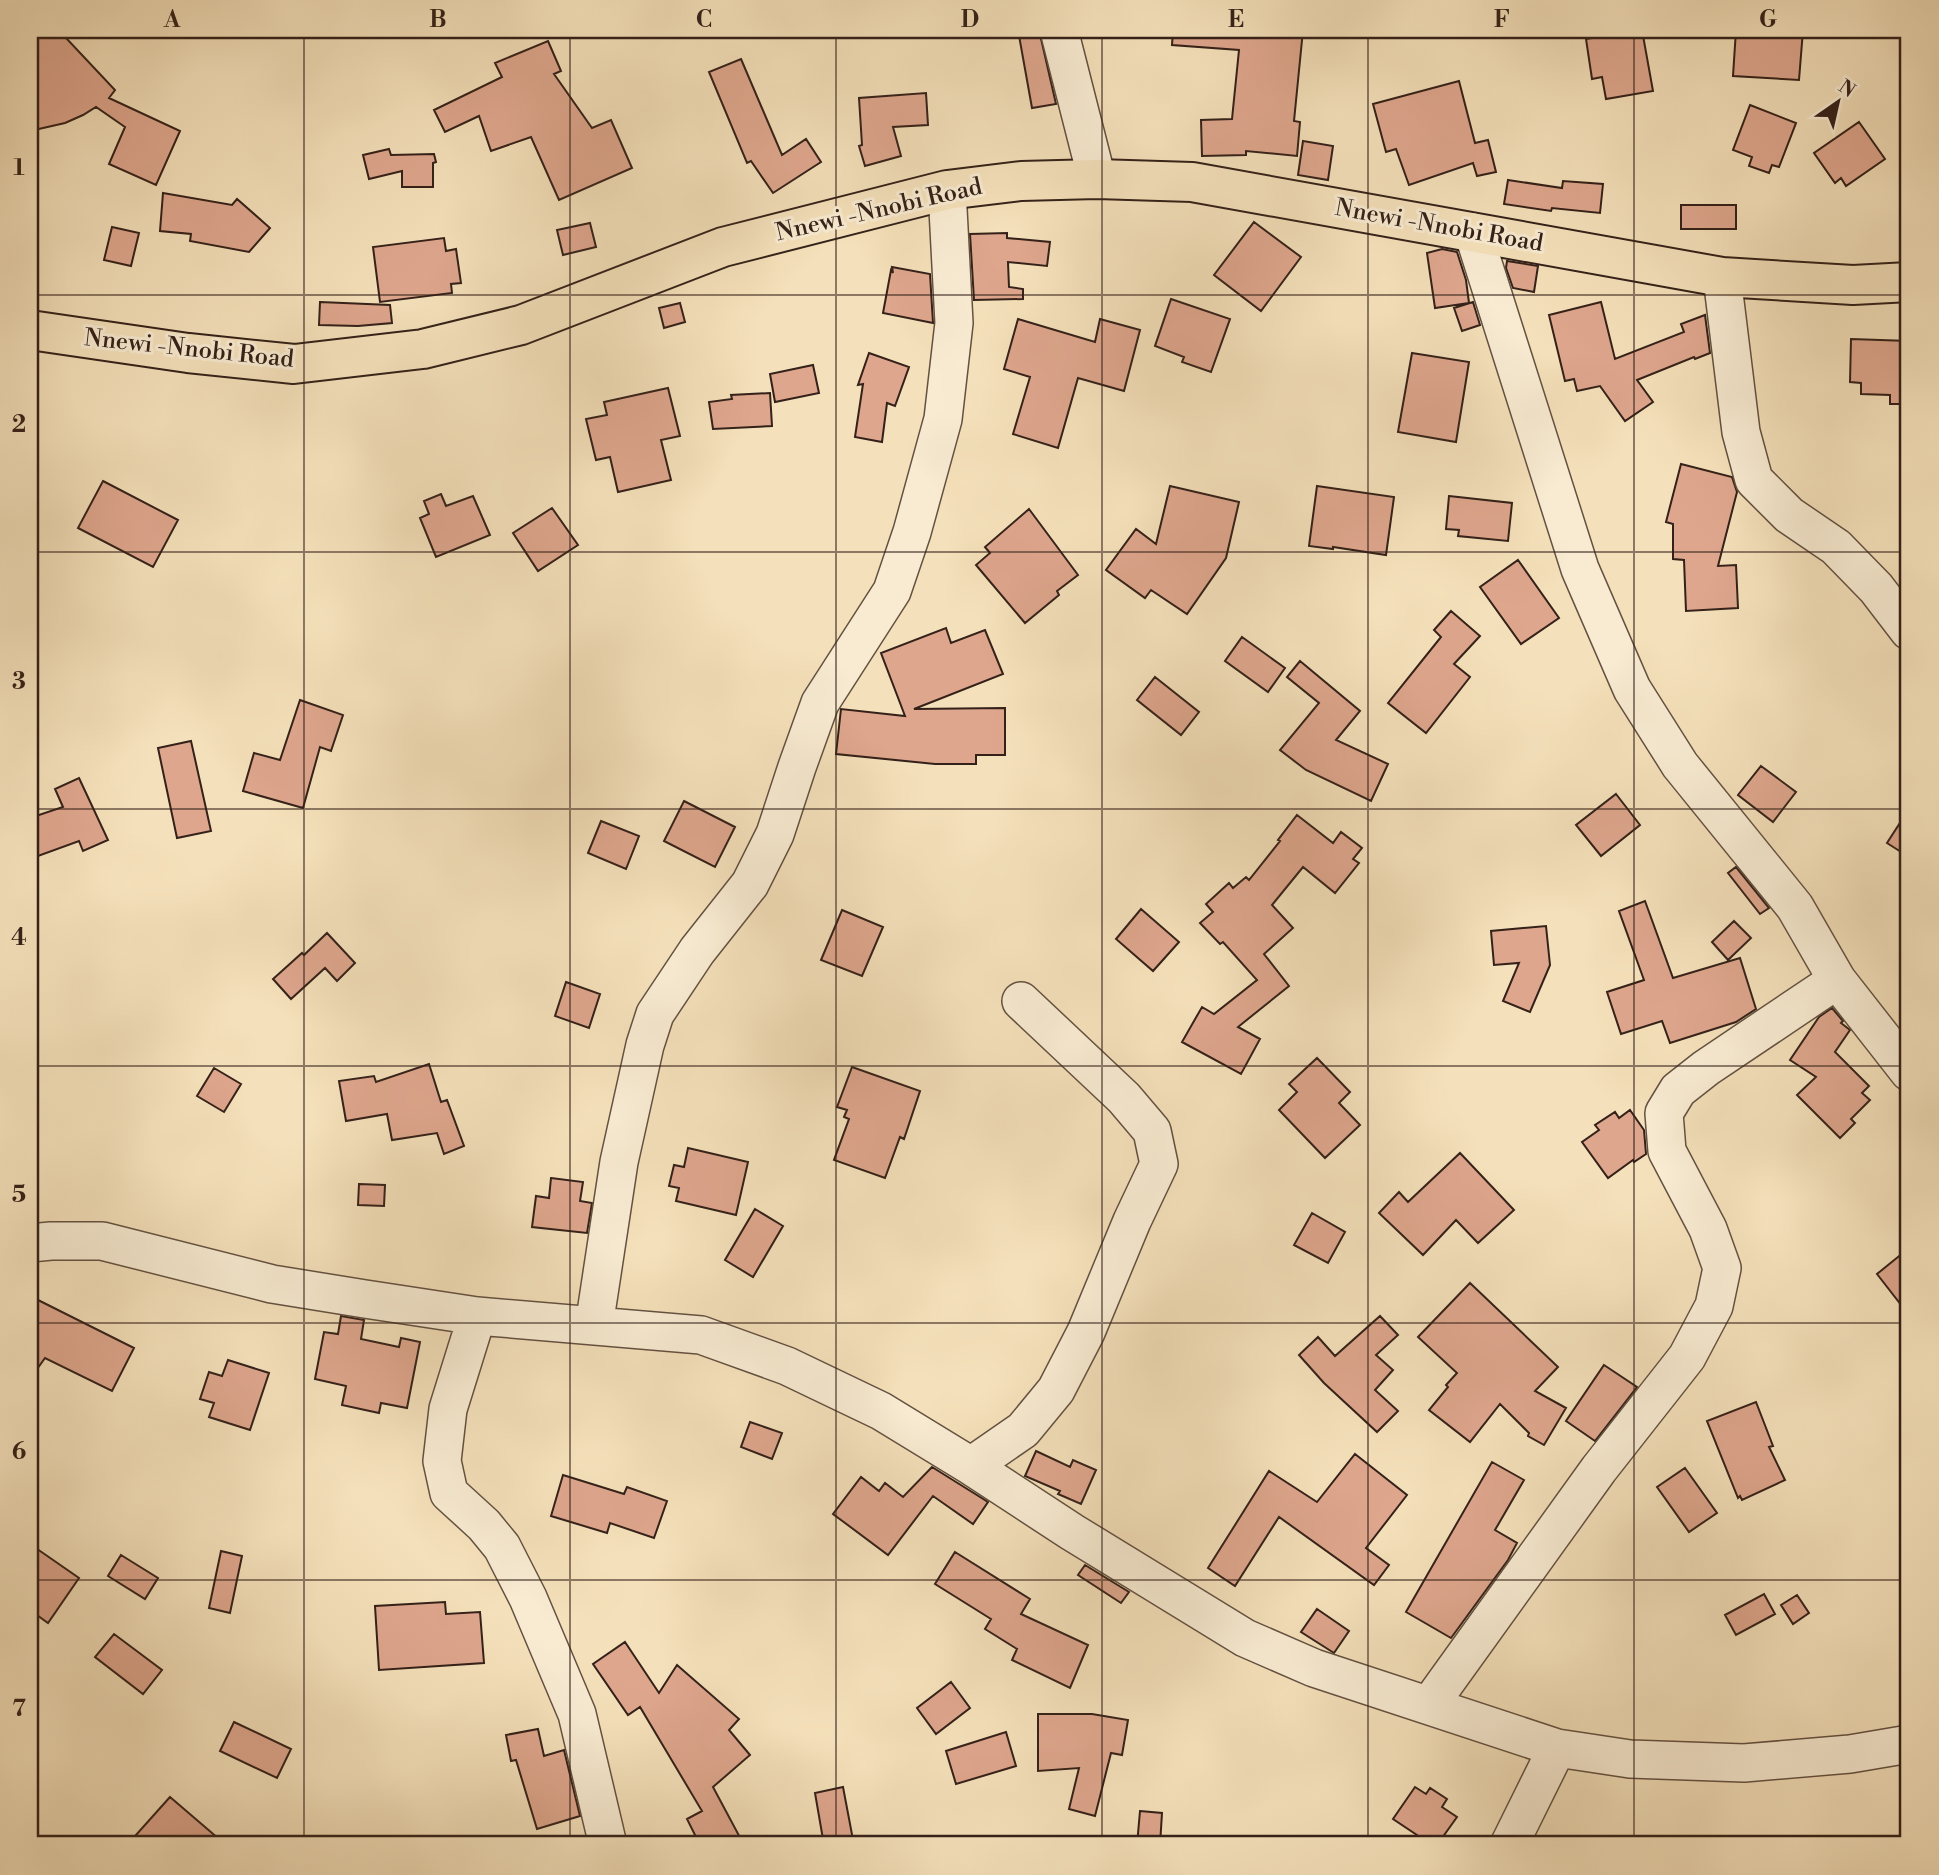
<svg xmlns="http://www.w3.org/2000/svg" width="1939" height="1875" font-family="'Libre Bodoni',serif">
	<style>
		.building { fill: #dea68d; stroke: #342119; stroke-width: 2 }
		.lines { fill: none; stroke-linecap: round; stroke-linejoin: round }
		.minor-casing { stroke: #645141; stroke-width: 40 }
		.major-casing { stroke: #342119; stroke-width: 42 }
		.minor { stroke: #f8ebd2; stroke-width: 37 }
		.major { stroke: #f4e0ba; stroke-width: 38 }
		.grid { fill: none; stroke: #342119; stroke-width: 2; stroke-opacity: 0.55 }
		.labels { text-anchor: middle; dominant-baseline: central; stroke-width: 6; stroke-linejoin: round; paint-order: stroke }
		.street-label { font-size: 24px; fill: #342119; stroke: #f8ebd2 }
		.neatline { fill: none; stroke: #342119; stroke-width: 2.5 }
		.grid-label { font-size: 23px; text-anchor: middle; font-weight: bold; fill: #342119 }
	</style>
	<rect width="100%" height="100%" fill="#f4e0ba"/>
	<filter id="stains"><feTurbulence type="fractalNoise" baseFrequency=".00286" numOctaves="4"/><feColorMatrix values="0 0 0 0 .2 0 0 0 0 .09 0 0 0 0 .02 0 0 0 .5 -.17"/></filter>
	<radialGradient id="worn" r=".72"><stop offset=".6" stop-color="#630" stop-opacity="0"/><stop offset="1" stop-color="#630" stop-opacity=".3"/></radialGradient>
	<path class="building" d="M 30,30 L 69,30 L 66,38 L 115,90 L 109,98 L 180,131 L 156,185 L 109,164 L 125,127 L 96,107 L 83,115 L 65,123 L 30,131 Z
		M 1018,30 L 1039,30 L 1056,104 L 1032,108 Z
		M 1173,30 L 1303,30 L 1294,121 L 1300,122 L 1297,156 L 1246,151 L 1246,155 L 1202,156 L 1201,120 L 1232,119 L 1239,50 L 1172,45 Z
		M 1642,30 L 1653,91 L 1606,99 L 1602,77 L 1592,79 L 1586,39 Z
		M 1736,30 L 1803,30 L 1799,80 L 1733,76 Z
		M 548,41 L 561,71 L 554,74 L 592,128 L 611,120 L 632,168 L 559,200 L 531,137 L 491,151 L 479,116 L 445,132 L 434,110 L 502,77 L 495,63 Z
		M 741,59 L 782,155 L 806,139 L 821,162 L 773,193 L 751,161 L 747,163 L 709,72 Z
		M 1459,81 L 1475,143 L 1488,140 L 1496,172 L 1477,176 L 1473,163 L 1409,185 L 1396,149 L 1386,152 L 1373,104 Z
		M 926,93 L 928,125 L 893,127 L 901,156 L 865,166 L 859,146 L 862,145 L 859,98 Z
		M 1750,105 L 1796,123 L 1779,167 L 1772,165 L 1769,173 L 1749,166 L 1752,157 L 1733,150 Z
		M 1859,122 L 1885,159 L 1846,186 L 1841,178 L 1835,183 L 1814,153 Z
		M 1303,141 L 1333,146 L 1328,180 L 1298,175 Z
		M 389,149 L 391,155 L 434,154 L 436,162 L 433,163 L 433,187 L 402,187 L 402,171 L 369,179 L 363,155 Z
		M 1508,180 L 1562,188 L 1563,181 L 1603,184 L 1600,213 L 1552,208 L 1551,211 L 1504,204 Z
		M 163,193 L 232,205 L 237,199 L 270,228 L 249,252 L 190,241 L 191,234 L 160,231 Z
		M 1681,205 L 1736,205 L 1736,229 L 1681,229 Z
		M 1254,222 L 1301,257 L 1261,311 L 1214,275 Z
		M 590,223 L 596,247 L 563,255 L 557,230 Z
		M 112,227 L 139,233 L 131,266 L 104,260 Z
		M 1007,233 L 1007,238 L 1050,242 L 1047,266 L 1008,262 L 1009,287 L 1023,289 L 1023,299 L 974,300 L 970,234 Z
		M 444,238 L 446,251 L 456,249 L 461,283 L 451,284 L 452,293 L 380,302 L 373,247 Z
		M 1442,249 L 1457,252 L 1466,280 L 1469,303 L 1435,308 L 1427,253 Z
		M 1507,261 L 1538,266 L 1534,292 L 1513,288 L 1506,268 Z
		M 892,267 L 930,274 L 933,323 L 883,313 L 891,270 L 893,273 Z
		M 1171,299 L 1230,319 L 1211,372 L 1182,362 L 1184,357 L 1155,346 Z
		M 320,302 L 390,305 L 392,323 L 358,326 L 319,325 Z
		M 1473,302 L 1480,325 L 1462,331 L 1454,308 Z
		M 1601,302 L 1615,359 L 1684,332 L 1681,324 L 1705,315 L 1710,353 L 1695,359 L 1694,357 L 1637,380 L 1653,402 L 1625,421 L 1600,386 L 1577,391 L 1574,379 L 1565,381 L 1549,315 Z
		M 680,303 L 685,322 L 664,328 L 659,308 Z
		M 1018,319 L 1095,342 L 1100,319 L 1140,330 L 1124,391 L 1078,378 L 1058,448 L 1013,434 L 1030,377 L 1004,369 Z
		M 1851,339 L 1909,341 L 1909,404 L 1890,404 L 1890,395 L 1861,394 L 1861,383 L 1850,382 Z
		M 869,353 L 909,367 L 895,406 L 887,403 L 882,442 L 855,437 L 863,384 L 858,385 Z
		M 1412,353 L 1469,362 L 1456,442 L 1398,432 Z
		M 813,365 L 819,393 L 775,402 L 770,374 Z
		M 668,388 L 680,436 L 661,440 L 671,480 L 618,492 L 610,457 L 596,460 L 586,419 L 607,415 L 604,402 Z
		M 770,393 L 772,426 L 713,429 L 709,402 L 732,399 L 731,395 Z
		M 1681,464 L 1732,477 L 1737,492 L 1718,566 L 1736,565 L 1738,608 L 1686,611 L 1684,560 L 1673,559 L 1673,524 L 1666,522 Z
		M 103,481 L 178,520 L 153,567 L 78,528 Z
		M 1170,486 L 1239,502 L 1226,558 L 1187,614 L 1151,590 L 1145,598 L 1106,570 L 1136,529 L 1156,544 Z
		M 1317,486 L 1394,497 L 1386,555 L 1333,547 L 1333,549 L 1309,546 Z
		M 441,494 L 446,506 L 473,496 L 490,535 L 436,557 L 420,518 L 429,514 L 424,501 Z
		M 1449,496 L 1512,503 L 1508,541 L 1458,536 L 1459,530 L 1446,529 Z
		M 552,508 L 578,545 L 538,571 L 513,533 Z
		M 1029,509 L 1078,575 L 1057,591 L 1059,595 L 1025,623 L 976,565 L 990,553 L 985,547 Z
		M 1518,560 L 1559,618 L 1521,644 L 1480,587 Z
		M 1451,611 L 1480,636 L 1454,664 L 1470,677 L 1426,733 L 1388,703 L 1441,637 L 1434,630 Z
		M 946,628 L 951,643 L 985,630 L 1003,674 L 914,709 L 1005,708 L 1005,755 L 976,755 L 976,764 L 935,764 L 836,754 L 841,709 L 905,716 L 881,653 Z
		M 1242,637 L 1285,668 L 1268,692 L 1225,661 Z
		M 1300,661 L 1360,711 L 1336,740 L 1388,764 L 1371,801 L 1306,770 L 1280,750 L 1319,703 L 1287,677 Z
		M 1155,677 L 1199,712 L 1181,735 L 1137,700 Z
		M 300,700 L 343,715 L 331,751 L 320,747 L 303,808 L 243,791 L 254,753 L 280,760 Z
		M 191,741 L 211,831 L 177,838 L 158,748 Z
		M 1761,766 L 1796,792 L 1773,822 L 1738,795 Z
		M 79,778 L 108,840 L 83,851 L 79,841 L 38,856 L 30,832 L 30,818 L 63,807 L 55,789 Z
		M 1616,794 L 1640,825 L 1601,856 L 1576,825 Z
		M 684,801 L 735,827 L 715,867 L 664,841 Z
		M 1909,809 L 1909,857 L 1887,843 Z
		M 1297,815 L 1333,843 L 1341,832 L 1362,848 L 1353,859 L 1359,863 L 1335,893 L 1303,867 L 1272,905 L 1293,928 L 1264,954 L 1289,986 L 1238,1027 L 1260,1039 L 1241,1074 L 1182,1042 L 1202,1007 L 1214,1014 L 1257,980 L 1223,942 L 1220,944 L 1200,923 L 1213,912 L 1206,904 L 1229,883 L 1233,888 L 1246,877 L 1249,880 L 1280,841 L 1278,840 Z
		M 601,821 L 639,836 L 626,869 L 588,853 Z
		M 1736,867 L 1769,908 L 1760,914 L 1728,873 Z
		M 1645,901 L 1673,978 L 1740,958 L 1756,1009 L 1736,1022 L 1670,1043 L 1662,1021 L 1621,1034 L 1607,992 L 1644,980 L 1619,911 Z
		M 1141,909 L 1179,942 L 1153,971 L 1116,939 Z
		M 842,910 L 883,927 L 862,976 L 821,960 Z
		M 1734,921 L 1751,938 L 1728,960 L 1712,942 Z
		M 1546,926 L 1550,965 L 1530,1012 L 1503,1001 L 1519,963 L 1494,965 L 1491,931 Z
		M 327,933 L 355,963 L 337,981 L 325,968 L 291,999 L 273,979 L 302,953 L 304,955 Z
		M 566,982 L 600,994 L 589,1028 L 555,1016 Z
		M 1832,1008 L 1843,1021 L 1841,1023 L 1850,1030 L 1835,1052 L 1869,1086 L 1862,1093 L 1870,1100 L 1851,1119 L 1855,1123 L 1840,1138 L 1797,1095 L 1816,1077 L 1790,1060 L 1819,1017 Z
		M 1317,1058 L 1350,1092 L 1339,1103 L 1360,1125 L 1325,1158 L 1279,1110 L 1297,1092 L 1289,1084 Z
		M 429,1064 L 441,1102 L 447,1100 L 464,1146 L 444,1154 L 437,1133 L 392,1140 L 387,1114 L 346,1121 L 339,1081 L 374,1076 L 376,1082 Z
		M 852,1067 L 920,1091 L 904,1139 L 900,1137 L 885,1178 L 834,1160 L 849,1119 L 844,1117 L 847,1110 L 837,1107 Z
		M 214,1068 L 241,1084 L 224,1112 L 197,1096 Z
		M 1630,1110 L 1644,1130 L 1646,1154 L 1634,1162 L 1633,1160 L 1608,1178 L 1582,1142 L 1599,1130 L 1595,1125 L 1615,1112 L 1619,1118 Z
		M 688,1148 L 748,1162 L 736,1215 L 676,1201 L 679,1188 L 669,1186 L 674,1165 L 684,1167 Z
		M 1460,1153 L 1514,1210 L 1478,1243 L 1456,1220 L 1423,1255 L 1379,1213 L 1399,1192 L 1408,1202 Z
		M 551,1178 L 583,1182 L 580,1201 L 592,1203 L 587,1233 L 532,1227 L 536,1196 L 549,1198 Z
		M 359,1184 L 385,1185 L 384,1206 L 358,1205 Z
		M 755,1209 L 783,1226 L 753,1277 L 725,1260 Z
		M 1312,1213 L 1345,1232 L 1328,1263 L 1294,1245 Z
		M 1909,1248 L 1909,1315 L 1877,1274 Z
		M 1470,1283 L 1558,1367 L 1535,1391 L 1566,1408 L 1544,1445 L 1528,1436 L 1529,1433 L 1500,1404 L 1470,1442 L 1429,1410 L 1448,1387 L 1446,1385 L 1457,1373 L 1418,1337 Z
		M 38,1300 L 134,1348 L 112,1391 L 45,1358 L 30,1379 L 30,1317 Z
		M 341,1316 L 364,1320 L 361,1339 L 399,1347 L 401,1338 L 420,1342 L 407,1408 L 381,1403 L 379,1413 L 342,1405 L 346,1386 L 315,1379 L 324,1332 L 338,1334 Z
		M 1380,1316 L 1398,1335 L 1376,1355 L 1393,1370 L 1375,1390 L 1398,1411 L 1377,1432 L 1324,1383 L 1299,1355 L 1318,1337 L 1335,1356 Z
		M 228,1360 L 269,1373 L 250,1430 L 209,1417 L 214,1403 L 200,1399 L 209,1372 L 222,1376 Z
		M 1604,1365 L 1637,1387 L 1595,1441 L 1566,1421 Z
		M 1756,1402 L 1773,1446 L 1769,1447 L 1785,1480 L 1742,1500 L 1740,1496 L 1738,1498 L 1707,1421 Z
		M 750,1422 L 782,1433 L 772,1459 L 741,1447 Z
		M 1036,1451 L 1070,1467 L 1073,1460 L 1096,1470 L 1081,1504 L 1058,1494 L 1060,1491 L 1025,1476 Z
		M 1355,1454 L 1407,1495 L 1366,1548 L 1389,1565 L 1374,1585 L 1279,1517 L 1235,1586 L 1208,1568 L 1269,1471 L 1317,1502 Z
		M 1492,1462 L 1524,1480 L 1495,1530 L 1517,1543 L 1508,1560 L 1451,1638 L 1406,1612 Z
		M 932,1467 L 988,1502 L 973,1524 L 933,1496 L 888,1555 L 833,1514 L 861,1477 L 879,1491 L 885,1483 L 903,1497 Z
		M 1685,1468 L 1717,1513 L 1689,1532 L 1657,1487 Z
		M 563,1475 L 624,1494 L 627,1487 L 667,1501 L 654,1538 L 610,1523 L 607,1533 L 551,1516 Z
		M 30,1544 L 79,1578 L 48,1623 L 30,1610 Z
		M 221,1551 L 242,1556 L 230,1613 L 209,1608 Z
		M 955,1552 L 1030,1599 L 1021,1614 L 1088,1645 L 1070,1688 L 1012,1660 L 1017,1649 L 985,1629 L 991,1619 L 935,1584 Z
		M 121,1555 L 158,1578 L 145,1599 L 108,1576 Z
		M 1085,1565 L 1129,1592 L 1121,1603 L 1078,1575 Z
		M 1764,1594 L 1775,1614 L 1736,1635 L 1725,1615 Z
		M 1797,1595 L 1809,1613 L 1793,1624 L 1781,1605 Z
		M 445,1602 L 446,1614 L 480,1612 L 484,1663 L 379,1670 L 375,1606 Z
		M 1317,1609 L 1349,1631 L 1334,1653 L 1301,1632 Z
		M 114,1634 L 162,1670 L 143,1694 L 95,1657 Z
		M 625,1642 L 659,1693 L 677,1665 L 739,1719 L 729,1730 L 750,1755 L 713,1787 L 744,1845 L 700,1845 L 687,1819 L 702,1811 L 640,1707 L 628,1715 L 593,1664 Z
		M 951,1682 L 970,1708 L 936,1734 L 917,1708 Z
		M 1038,1714 L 1092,1714 L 1128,1720 L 1122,1755 L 1111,1753 L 1095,1816 L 1069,1809 L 1079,1768 L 1038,1771 Z
		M 234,1722 L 291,1749 L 277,1778 L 220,1751 Z
		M 538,1729 L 544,1756 L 564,1750 L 580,1816 L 537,1829 L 516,1760 L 511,1761 L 506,1735 Z
		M 1006,1732 L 1016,1766 L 956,1784 L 946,1751 Z
		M 843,1787 L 854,1845 L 824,1845 L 815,1793 Z
		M 1415,1787 L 1426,1794 L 1430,1788 L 1447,1799 L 1442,1807 L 1457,1817 L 1437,1845 L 1432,1845 L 1393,1819 Z
		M 170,1797 L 226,1845 L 127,1845 Z
		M 1140,1811 L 1162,1813 L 1160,1845 L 1137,1845 Z"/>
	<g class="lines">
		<defs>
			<path id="minor" d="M 1059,30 L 1097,179
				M 1473,232 L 1580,569 L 1632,689 L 1680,765 L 1795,907 L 1837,980 L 1909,1072
				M 1722,277 L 1741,432 L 1754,480 L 1789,515 L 1836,547 L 1876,588 L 1909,631
				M 30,1243 L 51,1241 L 102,1241 L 272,1284 L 365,1299 L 477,1316 L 701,1335 L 787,1366 L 881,1411 L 971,1466 L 1072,1532 L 1245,1638 L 1314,1668 L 1557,1748 L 1630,1759 L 1744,1763 L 1850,1754 L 1909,1744
				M 477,1316 L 448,1409 L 442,1461 L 449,1493 L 484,1525 L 502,1547 L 528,1598 L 577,1714 L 608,1845
				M 594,1326 L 619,1162 L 645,1045 L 655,1014 L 697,951 L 750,884 L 775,834 L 797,767 L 820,703 L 892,591 L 912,532 L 943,419 L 954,323 L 947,190
				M 971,1466 L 1023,1430 L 1056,1390 L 1086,1332 L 1132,1221 L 1159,1164 L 1152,1131 L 1124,1098 L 1021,1001
				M 1430,1704 L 1599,1469 L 1687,1357 L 1714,1306 L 1722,1268 L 1708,1229 L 1667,1151 L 1664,1113 L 1678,1090 L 1706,1068 L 1837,980
				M 1509,1845 L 1557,1748"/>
			<path id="major" d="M 30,330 L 188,353 L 294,364 L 423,349 L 521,325 L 723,247 L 947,190 L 1021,181 L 1097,179 L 1192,182 L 1722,277 L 1853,285 L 1909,282"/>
		</defs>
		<use href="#minor" class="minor-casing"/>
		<use href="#major" class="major-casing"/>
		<use href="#minor" class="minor"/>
		<use href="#major" class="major"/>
	</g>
	<path class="grid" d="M 304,30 L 304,1845M 570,30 L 570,1845M 836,30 L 836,1845M 1102,30 L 1102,1845M 1368,30 L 1368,1845M 1634,30 L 1634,1845M 30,295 L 1909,295M 30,552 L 1909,552M 30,809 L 1909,809M 30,1066 L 1909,1066M 30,1323 L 1909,1323M 30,1580 L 1909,1580"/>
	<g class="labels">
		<g class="street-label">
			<text transform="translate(879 210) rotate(-13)">Nnewi -Nnobi Road</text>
			<text transform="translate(1439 226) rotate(10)">Nnewi -Nnobi Road</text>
			<text transform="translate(189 349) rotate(6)">Nnewi -Nnobi Road</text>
		</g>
	</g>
	<rect width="1939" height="1875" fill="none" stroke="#f4e0ba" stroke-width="77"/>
	<g transform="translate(1838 102) rotate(34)" stroke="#f8ebd2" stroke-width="5" paint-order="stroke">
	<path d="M0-5L12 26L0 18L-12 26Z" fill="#342119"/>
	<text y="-10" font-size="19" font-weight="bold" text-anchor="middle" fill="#342119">N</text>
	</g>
	<rect x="38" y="38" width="1862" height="1798" class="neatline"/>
	<g class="grid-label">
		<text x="172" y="27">A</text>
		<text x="438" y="27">B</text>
		<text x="704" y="27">C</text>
		<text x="970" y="27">D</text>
		<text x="1236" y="27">E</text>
		<text x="1502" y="27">F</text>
		<text x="1768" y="27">G</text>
		<text x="19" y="175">1</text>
		<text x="19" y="432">2</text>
		<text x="19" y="689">3</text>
		<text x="19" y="945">4</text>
		<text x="19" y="1202">5</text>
		<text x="19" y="1459">6</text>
		<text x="19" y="1716">7</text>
	</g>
	<rect width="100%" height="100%" filter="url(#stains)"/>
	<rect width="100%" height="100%" fill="url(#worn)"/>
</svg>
